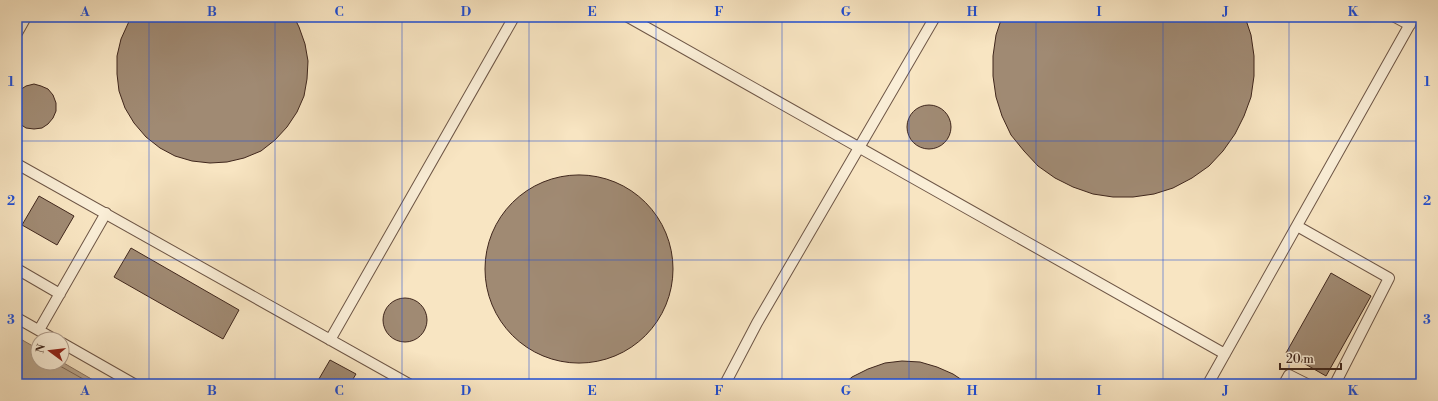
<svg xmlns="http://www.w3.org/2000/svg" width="1438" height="401" font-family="'Libre Bodoni',serif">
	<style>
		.water { fill: #b9a48a; stroke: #89725e }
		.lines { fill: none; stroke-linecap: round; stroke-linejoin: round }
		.shore { stroke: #7c6654; stroke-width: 1 }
		.building { fill: #a08a73; stroke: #40271d }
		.service-casing { stroke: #6e5646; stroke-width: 12 }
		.service { stroke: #faeed7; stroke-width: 10 }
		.grid { fill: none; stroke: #1d4ed8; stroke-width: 1; stroke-opacity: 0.55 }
		.neatline { fill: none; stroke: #1d4ed8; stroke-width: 1.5 }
		.grid-label { font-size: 13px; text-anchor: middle; font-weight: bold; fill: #1d4ed8 }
	</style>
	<rect width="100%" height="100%" fill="#f8e5c2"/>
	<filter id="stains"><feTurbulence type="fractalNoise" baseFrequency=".005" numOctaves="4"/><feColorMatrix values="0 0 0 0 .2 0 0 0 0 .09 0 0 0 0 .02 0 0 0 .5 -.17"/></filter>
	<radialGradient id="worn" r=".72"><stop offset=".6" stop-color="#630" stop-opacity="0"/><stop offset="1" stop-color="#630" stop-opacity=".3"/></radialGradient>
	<path class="water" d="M 17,337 L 38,349 L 38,363 L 62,362 L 100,384 L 17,384 Z"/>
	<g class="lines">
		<path class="shore" d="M 58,363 L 60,366 L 92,384"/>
	</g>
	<path class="building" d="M 131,17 L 294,17 L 299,27 L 305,44 L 308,61 L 307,79 L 304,96 L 297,112 L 287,127 L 275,140 L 261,151 L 244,158 L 227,162 L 210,163 L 192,161 L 175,156 L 160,148 L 146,137 L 134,123 L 125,108 L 119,91 L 117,74 L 117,56 L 121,39 Z
		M 1002,17 L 1245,17 L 1251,35 L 1254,56 L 1254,76 L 1251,97 L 1244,116 L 1235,134 L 1223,151 L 1209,166 L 1192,178 L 1173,188 L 1154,194 L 1133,197 L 1113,197 L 1093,194 L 1073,187 L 1055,178 L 1038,166 L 1024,151 L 1011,135 L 1002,116 L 996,97 L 993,76 L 993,56 L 996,35 Z
		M 34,84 L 41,86 L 48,89 L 53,95 L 56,103 L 56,111 L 53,118 L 48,124 L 42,128 L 34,129 L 26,128 L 17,122 L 17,92 L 26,86 Z
		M907 127a22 22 0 1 1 44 0a22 22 0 1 1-44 0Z
		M485 269a94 94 0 1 1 188 0a94 94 0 1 1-188 0Z
		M 39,196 L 74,216 L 57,245 L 22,225 Z
		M 131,248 L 239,310 L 223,339 L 114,277 Z
		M 1331,273 L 1371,296 L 1326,376 L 1286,353 Z
		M383 320a22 22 0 1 1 44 0a22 22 0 1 1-44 0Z
		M 330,360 L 356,374 L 350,384 L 316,384 Z
		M 902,361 L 920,362 L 937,367 L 953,374 L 968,384 L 844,384 L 852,377 L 868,369 L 885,363 Z"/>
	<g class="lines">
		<defs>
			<path id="service" d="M 628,17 L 1225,354
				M 1395,17 L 1410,25
				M 17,33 L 26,17
				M 17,164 L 409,384
				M 1297,226 L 1389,278 L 1335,384
				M 17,269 L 60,294
				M 17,318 L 54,339
				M 39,330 L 106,213
				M 330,340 L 514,17
				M 62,343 L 134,384
				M 725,384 L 757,323 L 935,17
				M 1208,384 L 1414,17
				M 1284,384 L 1289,375 L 1307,384"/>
		</defs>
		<use href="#service" class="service-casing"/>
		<use href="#service" class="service"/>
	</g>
	<path class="grid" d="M 149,17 L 149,384M 275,17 L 275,384M 402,17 L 402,384M 529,17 L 529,384M 656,17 L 656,384M 782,17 L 782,384M 909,17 L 909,384M 1036,17 L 1036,384M 1163,17 L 1163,384M 1289,17 L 1289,384M 17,141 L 1421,141M 17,260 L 1421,260"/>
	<rect width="1438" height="401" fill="none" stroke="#f8e5c2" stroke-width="44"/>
	<g transform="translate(50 351) rotate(285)"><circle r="19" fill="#faeed7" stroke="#b09e8d"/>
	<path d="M0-3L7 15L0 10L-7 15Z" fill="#8f2418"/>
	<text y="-6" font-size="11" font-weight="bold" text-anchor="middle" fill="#40271d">N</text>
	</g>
	<path d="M1280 363v6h61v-6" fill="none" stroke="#40271d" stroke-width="2"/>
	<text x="1286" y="363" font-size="12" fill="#40271d" stroke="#faeed7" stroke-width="3" paint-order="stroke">20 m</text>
	<rect x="22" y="22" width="1394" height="357" class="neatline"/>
	<g class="grid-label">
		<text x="85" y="16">A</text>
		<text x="212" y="16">B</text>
		<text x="339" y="16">C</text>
		<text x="466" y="16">D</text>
		<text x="592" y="16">E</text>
		<text x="719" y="16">F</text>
		<text x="846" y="16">G</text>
		<text x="972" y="16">H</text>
		<text x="1099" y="16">I</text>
		<text x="1226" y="16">J</text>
		<text x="1353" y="16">K</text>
		<text x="11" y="86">1</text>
		<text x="1427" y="86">1</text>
		<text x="11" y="205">2</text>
		<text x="1427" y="205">2</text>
		<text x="11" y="324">3</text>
		<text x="1427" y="324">3</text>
		<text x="85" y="395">A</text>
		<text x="212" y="395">B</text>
		<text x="339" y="395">C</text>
		<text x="466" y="395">D</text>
		<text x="592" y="395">E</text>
		<text x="719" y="395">F</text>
		<text x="846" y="395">G</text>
		<text x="972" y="395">H</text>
		<text x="1099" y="395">I</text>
		<text x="1226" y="395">J</text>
		<text x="1353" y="395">K</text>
	</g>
	<rect width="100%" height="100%" filter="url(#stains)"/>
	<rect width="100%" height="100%" fill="url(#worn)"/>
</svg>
